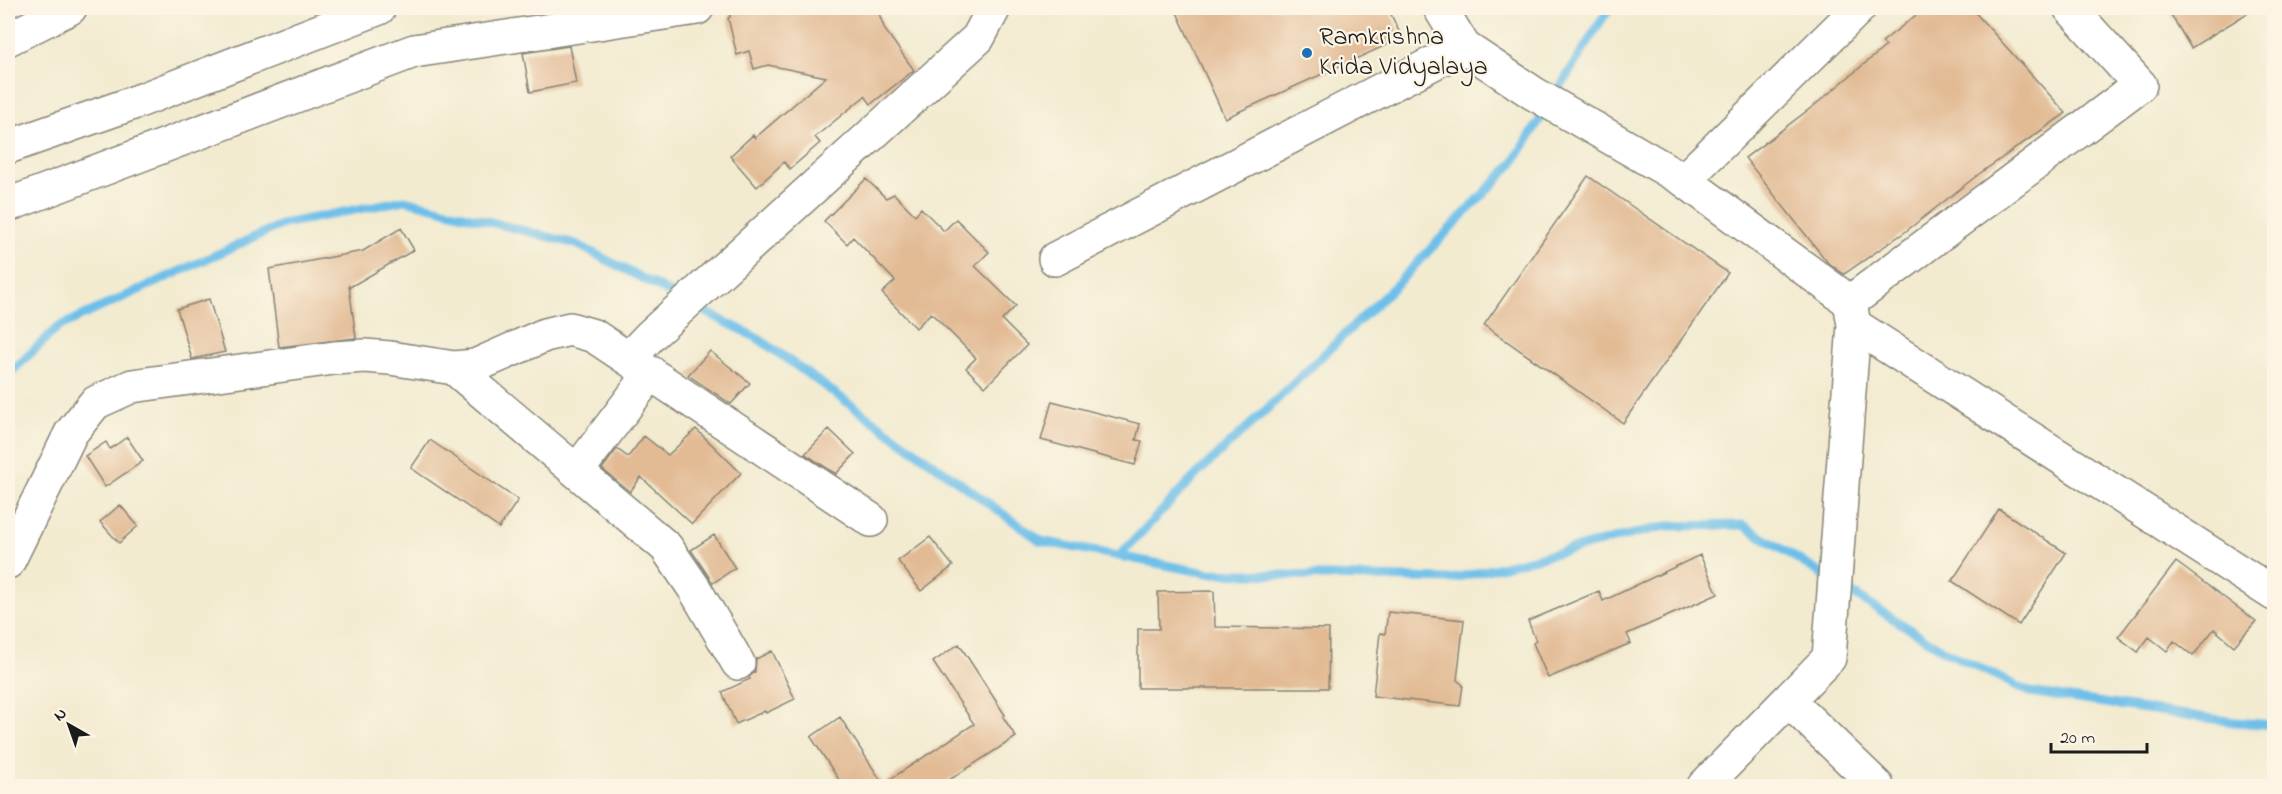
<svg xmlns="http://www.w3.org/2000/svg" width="2282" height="794" font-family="'Indie Flower',sans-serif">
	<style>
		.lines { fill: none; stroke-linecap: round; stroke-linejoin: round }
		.stream { stroke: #6dbfe9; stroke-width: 9 }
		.building { fill: #e2bb95 }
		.minor-casing { stroke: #878476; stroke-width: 36 }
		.minor { stroke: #fff; stroke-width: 33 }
		.poi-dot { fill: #1f6fb2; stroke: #fcf5e5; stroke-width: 2 }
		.labels { text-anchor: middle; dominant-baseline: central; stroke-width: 4.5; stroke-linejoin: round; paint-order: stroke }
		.poi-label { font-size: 26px; fill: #1c1c1c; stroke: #fcf5e5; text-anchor: start }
	</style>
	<rect width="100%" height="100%" fill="#fcf5e5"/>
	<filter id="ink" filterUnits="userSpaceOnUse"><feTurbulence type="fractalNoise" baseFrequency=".0167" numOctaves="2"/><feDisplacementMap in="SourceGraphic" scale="12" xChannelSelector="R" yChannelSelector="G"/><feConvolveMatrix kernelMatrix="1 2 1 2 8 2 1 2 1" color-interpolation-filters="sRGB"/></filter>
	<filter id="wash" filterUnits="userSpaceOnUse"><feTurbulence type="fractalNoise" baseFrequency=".008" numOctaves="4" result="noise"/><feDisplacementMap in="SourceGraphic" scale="24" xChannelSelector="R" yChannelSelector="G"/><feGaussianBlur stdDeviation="1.35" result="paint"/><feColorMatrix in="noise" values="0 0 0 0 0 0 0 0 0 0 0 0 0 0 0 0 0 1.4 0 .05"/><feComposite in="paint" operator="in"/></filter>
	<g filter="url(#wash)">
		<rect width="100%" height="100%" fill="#f2ebd0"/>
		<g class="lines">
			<path class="stream" d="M 694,306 L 759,339 L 1041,541 L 1207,573 L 1451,579 L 1666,526 L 1743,525 L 1828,578
				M 8,375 L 58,327 L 283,224 L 405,200 L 576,244 L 682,299
				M 1119,556 L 1198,473 L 1267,409 L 1394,287 L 1513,163 L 1604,16 L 1612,8
				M 1842,587 L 1945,651 L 2029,692 L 2234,722 L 2274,725"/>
		</g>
		<g id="blocks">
			<path class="building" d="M 746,8 L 877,8 L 885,30 L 914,70 L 871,104 L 865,96 L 815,137 L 820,143 L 790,169 L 784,162 L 757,187 L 730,156 L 753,135 L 755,138 L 826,77 L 768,65 L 754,69 L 749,51 L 737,55 L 728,18 L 730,17 L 729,12 Z
				M 1175,8 L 1388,8 L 1402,38 L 1225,118 Z
				M 1925,8 L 1971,8 L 2066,113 L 1979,174 L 1905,232 L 1844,274 L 1828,263 L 1745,158 L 1816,104 L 1886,46 L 1882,42 Z
				M 2167,8 L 2256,8 L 2191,48 Z
				M 569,46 L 576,83 L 530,92 L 523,53 Z
				M 1588,176 L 1728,273 L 1623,423 L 1484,325 Z
				M 866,179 L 886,198 L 894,194 L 915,215 L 921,208 L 944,231 L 956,219 L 989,252 L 975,266 L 1016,306 L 1002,320 L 1027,345 L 985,387 L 966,368 L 976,358 L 931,313 L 916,328 L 882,293 L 895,281 L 853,237 L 847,244 L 824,221 Z
				M 401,228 L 414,250 L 350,287 L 349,286 L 356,338 L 279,347 L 269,269 L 363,251 Z
				M 209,299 L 225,352 L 192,359 L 177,309 Z
				M 710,351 L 750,383 L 731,404 L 688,375 Z
				M 1052,401 L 1140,424 L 1136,440 L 1142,441 L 1135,465 L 1041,440 Z
				M 696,429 L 741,473 L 692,524 L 641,477 L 630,492 L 602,469 L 617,449 L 628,457 L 644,436 L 668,455 Z
				M 829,429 L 855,454 L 836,474 L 805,454 Z
				M 127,437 L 143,461 L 105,487 L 85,456 L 106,442 L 110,449 Z
				M 430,440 L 518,500 L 499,528 L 411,468 Z
				M 120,505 L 138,526 L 119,543 L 100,522 Z
				M 1999,509 L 2066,553 L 2019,625 L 1952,581 Z
				M 714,535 L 735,568 L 713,583 L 691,550 Z
				M 930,537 L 953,566 L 921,591 L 898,561 Z
				M 1700,555 L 1718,594 L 1627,634 L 1631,643 L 1548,678 L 1533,643 L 1536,641 L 1528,621 L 1599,591 L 1603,601 Z
				M 2176,562 L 2256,621 L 2234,646 L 2214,629 L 2193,656 L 2174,641 L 2167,651 L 2149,637 L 2138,652 L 2118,637 Z
				M 1214,591 L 1215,627 L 1329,629 L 1328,688 L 1138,688 L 1138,629 L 1159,629 L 1158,592 Z
				M 1388,612 L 1464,620 L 1457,680 L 1463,685 L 1460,706 L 1373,696 L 1380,633 L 1385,634 Z
				M 959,644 L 1005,715 L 1003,717 L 1016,737 L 940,786 L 843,786 L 811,737 L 840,717 L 883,784 L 974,724 L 933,662 Z
				M 772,651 L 795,699 L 766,713 L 765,711 L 736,724 L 722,692 L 750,679 L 749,677 L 755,672 L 756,659 Z"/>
		</g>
	</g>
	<g filter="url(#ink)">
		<use href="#blocks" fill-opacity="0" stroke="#878476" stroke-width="1.5"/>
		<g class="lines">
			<defs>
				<path id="minor" d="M 1440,8 L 1464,47
					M 8,39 L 70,8
					M 8,147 L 136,102 L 379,8
					M 1684,180 L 1859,8
					M 8,205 L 414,51 L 697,8
					M 1055,259 L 1464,47 L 1533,93 L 1684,180 L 1850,302 L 1854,325 L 1829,658 L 1704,786
					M 1850,302 L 2140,85 L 2070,8
					M 1854,325 L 2274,594
					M 629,358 L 651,335 L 978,38 L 994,8
					M 454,368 L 666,547 L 694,588 L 738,663
					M 577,471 L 651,373
					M 8,562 L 71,433 L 95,403 L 132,386 L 334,358 L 365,356 L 390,358 L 454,368 L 475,366 L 545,335 L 570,329 L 594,336 L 871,520
					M 1788,700 L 1877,786"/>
			</defs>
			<use href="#minor" class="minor-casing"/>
			<use href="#minor" class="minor"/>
		</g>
	</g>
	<circle class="poi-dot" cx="1307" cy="53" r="6"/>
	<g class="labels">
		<g class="poi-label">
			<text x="1319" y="38">Ramkrishna<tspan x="1319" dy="30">Krida Vidyalaya</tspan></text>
		</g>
	</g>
	<rect width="2282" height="794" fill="none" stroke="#fcf5e5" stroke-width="30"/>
	<g transform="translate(69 725) rotate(320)" stroke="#fcf5e5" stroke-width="4.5" paint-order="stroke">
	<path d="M0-4.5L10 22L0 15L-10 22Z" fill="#1c1c1c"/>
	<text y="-9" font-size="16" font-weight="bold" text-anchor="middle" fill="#1c1c1c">N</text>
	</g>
	<path d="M2051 743v9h96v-9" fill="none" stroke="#1c1c1c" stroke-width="3"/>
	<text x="2060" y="743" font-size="18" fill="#1c1c1c" stroke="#fcf5e5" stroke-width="4.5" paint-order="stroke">20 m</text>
</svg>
